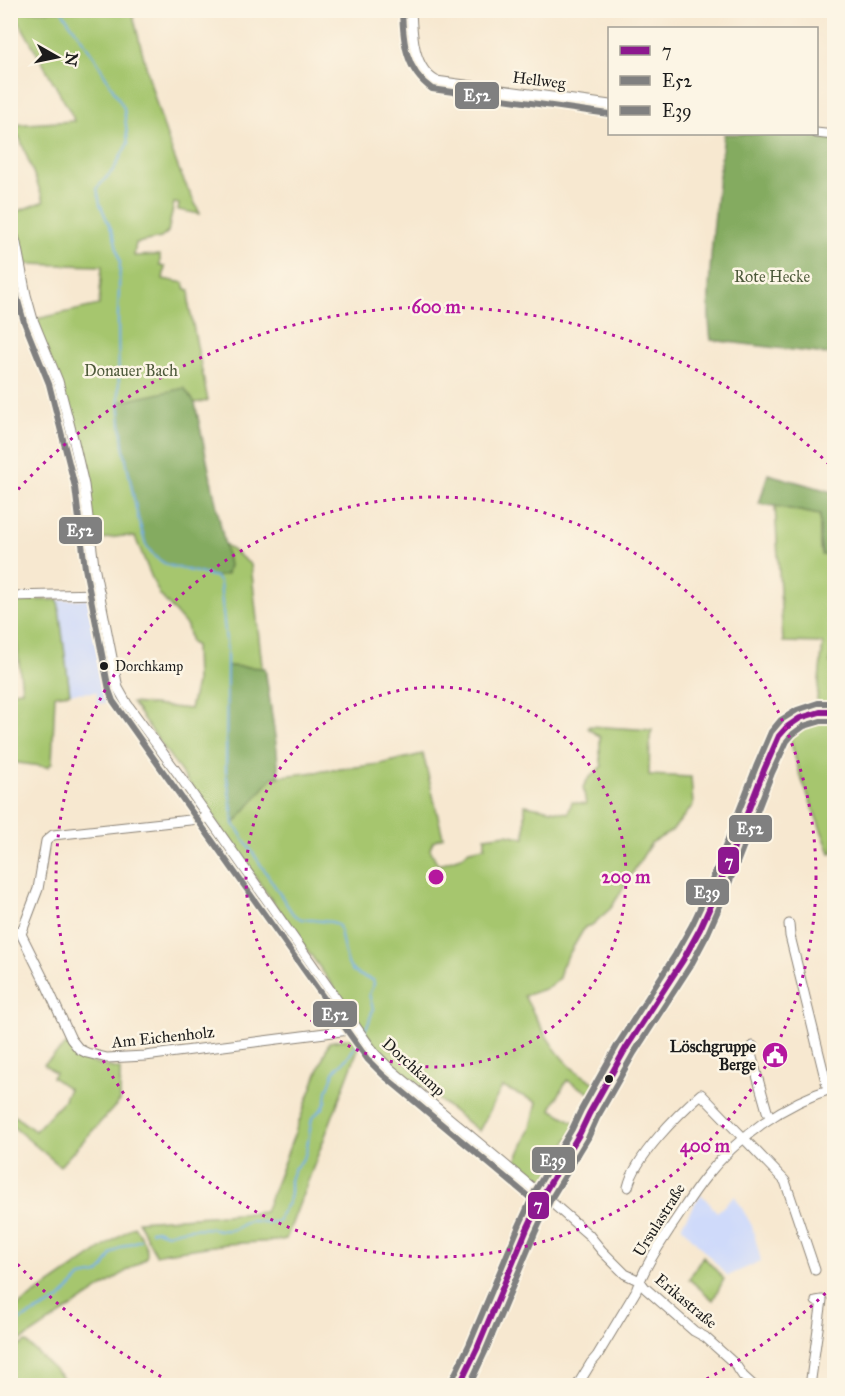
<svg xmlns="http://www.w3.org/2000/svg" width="845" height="1396" font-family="'IM FELL Great Primer',serif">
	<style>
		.built { fill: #cfdafa }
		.green { fill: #a6c66e; stroke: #617145; stroke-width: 1.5 }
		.forest { fill: #84ab61; stroke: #50643e; stroke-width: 1.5 }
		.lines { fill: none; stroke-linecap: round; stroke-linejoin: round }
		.stream { stroke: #75b1e7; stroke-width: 2 }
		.minor-casing { stroke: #8a8276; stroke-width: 11 }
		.minor { stroke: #fff; stroke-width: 9 }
		.bus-1-casing { stroke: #fcf5e5; stroke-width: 10 }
		.bus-2-casing { stroke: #fcf5e5; stroke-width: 10 }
		.bus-3-casing { stroke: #fcf5e5; stroke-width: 10 }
		.bus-1 { stroke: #8d188f; stroke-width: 6 }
		.bus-2 { stroke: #808080; stroke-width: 6 }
		.bus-3 { stroke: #808080; stroke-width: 6 }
		.ring { fill: none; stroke: #b5179e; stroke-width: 3; stroke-dasharray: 3 6 }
		.bus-dot { fill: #1c1c1c; stroke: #fcf5e5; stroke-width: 2 }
		.labels { text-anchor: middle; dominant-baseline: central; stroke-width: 5; stroke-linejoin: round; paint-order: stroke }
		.bus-label { font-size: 14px; fill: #1c1c1c; stroke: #fcf5e5; text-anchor: start }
		.street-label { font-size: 16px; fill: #1c1c1c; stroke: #fcf5e5 }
		.park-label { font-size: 16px; fill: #4c5839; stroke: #fcf5e5 }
		.poi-label { font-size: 16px; font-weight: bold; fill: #1c1c1c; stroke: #fcf5e5; text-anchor: end }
		.centre { fill: #b5179e; stroke: #fcf5e5; stroke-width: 3 }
		.ring-label { font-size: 18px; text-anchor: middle; font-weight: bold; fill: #b5179e; stroke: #fcf5e5; stroke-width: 5; stroke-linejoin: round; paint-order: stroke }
		.line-badge { stroke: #fcf5e5; stroke-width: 2 }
		.badge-label { font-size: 16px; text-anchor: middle; font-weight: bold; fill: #fff }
	</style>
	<rect width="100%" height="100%" fill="#fcf5e5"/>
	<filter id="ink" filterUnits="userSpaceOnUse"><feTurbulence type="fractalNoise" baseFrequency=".0167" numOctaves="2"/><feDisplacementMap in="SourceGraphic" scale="12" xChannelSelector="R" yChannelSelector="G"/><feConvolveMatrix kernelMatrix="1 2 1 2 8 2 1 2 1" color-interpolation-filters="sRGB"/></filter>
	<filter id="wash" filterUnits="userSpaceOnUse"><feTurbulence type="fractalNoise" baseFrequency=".008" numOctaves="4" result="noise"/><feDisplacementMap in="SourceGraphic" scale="24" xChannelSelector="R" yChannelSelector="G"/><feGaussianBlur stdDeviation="1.35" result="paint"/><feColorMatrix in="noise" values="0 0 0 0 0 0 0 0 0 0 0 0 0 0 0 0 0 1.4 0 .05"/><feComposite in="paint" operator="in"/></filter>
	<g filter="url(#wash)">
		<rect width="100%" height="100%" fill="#f7e8d0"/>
		<path class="built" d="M 97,599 L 114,691 L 121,704 L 97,703 L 97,692 L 70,693 L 58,600 Z
			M 701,1194 L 717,1212 L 735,1196 L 752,1226 L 761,1261 L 728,1276 L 681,1226 Z"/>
		<path class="green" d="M 13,11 L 132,11 C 145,63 158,116 178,167 C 184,183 193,198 200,214 L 178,210 L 179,204 L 174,203 L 168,232 L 161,238 L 136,243 L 134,256 L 160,255 L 160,266 L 165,267 L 163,279 L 184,283 L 186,289 L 190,290 L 189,305 L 208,401 L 193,403 L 205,528 L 251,565 L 274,775 L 275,777 L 380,764 L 423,754 L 443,837 L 433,841 L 430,849 L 438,865 L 463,856 L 469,850 L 485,847 L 485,837 L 507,834 L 525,838 L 525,805 L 568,813 L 572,802 L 586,804 L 583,787 L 588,779 L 602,766 C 599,754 600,748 600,737 L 588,728 L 589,726 L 652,730 L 650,737 L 649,775 L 691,777 L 693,805 L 672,831 L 651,843 L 611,908 L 592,925 L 585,927 L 562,966 L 559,978 L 547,988 L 524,996 C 537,1019 549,1045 568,1064 C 575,1072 586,1077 595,1083 L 597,1087 L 593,1095 L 567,1080 L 551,1109 L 577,1124 L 544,1182 C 532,1186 522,1173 514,1165 L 531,1127 L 537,1102 L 502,1087 L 479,1131 L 399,1069 L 379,1051 L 132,703 L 190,709 L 196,683 L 195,645 L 191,643 L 187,626 L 160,595 L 154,583 L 135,537 L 123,536 L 96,540 L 94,528 L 92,528 L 86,484 L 36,319 L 99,305 L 102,266 L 24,264 L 11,214 L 44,201 L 19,136 L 11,140 L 11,125 L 74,121 L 72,115 Z
			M 775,506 L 820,515 L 820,549 L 832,556 L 834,554 L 834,611 L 830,663 L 832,663 L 834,640 L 834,708 L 816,708 L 823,643 L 783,642 Z
			M 12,600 L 58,600 L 70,693 L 55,695 L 52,763 L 48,767 L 11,762 L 11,691 L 22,690 Z
			M 816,717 L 834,719 L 834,852 L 830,853 L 800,775 L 788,732 L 800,723 Z
			M 353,1038 L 360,1044 L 286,1239 L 276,1241 L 227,1244 L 165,1253 L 156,1255 L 138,1221 L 265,1212 L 329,1042 Z
			M 67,1044 C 81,1064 97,1064 120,1069 L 120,1101 L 60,1166 L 11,1125 L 11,1113 L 35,1131 L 65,1099 L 64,1098 L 69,1089 L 52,1077 L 55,1073 L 44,1064 Z
			M 134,1226 C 140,1236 150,1247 146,1258 L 27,1337 L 11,1345 L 11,1311 Z
			M 703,1256 L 724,1279 L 713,1300 L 689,1279 Z
			M 26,1342 L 60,1375 L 69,1385 L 11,1385 L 11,1350 Z"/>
		<path class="forest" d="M 724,134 L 797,134 L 834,138 L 834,355 L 711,340 C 707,313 709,285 711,257 C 714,216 719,175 724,134 Z
			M 184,388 L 195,403 L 229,565 L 227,574 L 216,577 L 167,565 L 155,557 L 146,545 L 138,518 L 123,445 L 119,402 Z
			M 768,474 L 829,491 L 834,494 L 834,554 L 833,556 L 822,555 L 820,542 L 820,515 L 775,506 L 759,504 Z
			M 227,666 L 265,668 L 277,750 L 279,777 L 273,777 L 234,824 L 226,771 Z"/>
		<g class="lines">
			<path class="stream" d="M 61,10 L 95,58 L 124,108 L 128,143 L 114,169 L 97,188 L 100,204 L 114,236 L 120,262 L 118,316 L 119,402 L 123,445 L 138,518 L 146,545 L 155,557 L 167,565 L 216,577 L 220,583 L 227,651 L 226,771 L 234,824 L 293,914 L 301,919 L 332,922 L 339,926 C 342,937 344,960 351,969 C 356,975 366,978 373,980 L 374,984 L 369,994 L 373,1009 L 369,1022 L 363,1034
				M 151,1231 L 156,1230 L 167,1234 C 180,1229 200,1227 214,1229 C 219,1230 223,1231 229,1230 C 237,1230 242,1223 250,1221 C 261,1220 266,1225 279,1221 L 280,1215 L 288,1203 L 290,1193 L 290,1180 L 294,1169 L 301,1162 L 306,1153 L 312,1118 L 323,1108 L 326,1101 L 327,1091 L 335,1070 L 349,1056 L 360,1039
				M 10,1326 L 14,1323 L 59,1300 L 81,1277 L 98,1274 L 103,1269 L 112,1254 L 121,1247 L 140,1240"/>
		</g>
	</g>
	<g filter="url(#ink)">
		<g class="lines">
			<defs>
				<path id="minor" d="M 411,10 C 412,34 413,68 436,81 L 610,105
					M 816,133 L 834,135
					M 10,223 L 16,243 L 26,295 L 33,320 L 58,381 L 74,442 L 84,485 L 94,566 L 116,678 L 118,688 L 127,704 L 179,775 L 375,1054 L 389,1068 L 535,1190 L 543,1195 L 589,1235 L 602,1251 L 625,1274 L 640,1281 L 645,1288 L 694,1331 L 705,1337 L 735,1364 L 743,1376 L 754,1386
					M 10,596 L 100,594
					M 789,924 L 790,936 L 828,1090
					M 10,927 L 21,934 L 45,982 L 71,1039 L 79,1049 L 87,1053 L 107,1058 L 145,1056 L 357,1029
					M 21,934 L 38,889 L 46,841 L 53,835 L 208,818
					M 753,1046 L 751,1054 L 767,1111 L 771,1118
					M 628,1187 C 635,1157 678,1114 701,1094 L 785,1181 L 815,1270
					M 459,1386 L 477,1349 L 527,1229 L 543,1195 L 580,1133 L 589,1114 L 626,1048 L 683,960 L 700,929 L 715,896 L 764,770 L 779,736 L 787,727 L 800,718 L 820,712 L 834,712
					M 577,1386 L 591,1363 L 597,1356 L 636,1291 C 644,1268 658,1247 671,1227 C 683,1210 692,1194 705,1178 C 737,1137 784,1103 834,1088
					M 810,1386 L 822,1300 L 816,1301"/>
			</defs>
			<use href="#minor" class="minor-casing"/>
			<use href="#minor" class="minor"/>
			<defs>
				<path id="bus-1" d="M 459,1386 L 477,1349 L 527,1229 L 543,1195 L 580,1133 L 589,1114 L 626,1048 L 683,960 L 700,929 L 715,896 L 764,770 L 779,736 L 787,727 L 800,718 L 820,712 L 834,712"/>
				<path id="bus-2" d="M 402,10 C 403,41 405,70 432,89 L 609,114
					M 10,262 L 17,297 L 24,322 L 49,384 L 75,487 L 85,568 L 109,690 L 113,701 L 368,1060 L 383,1075 L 529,1197 L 538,1203
					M 469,1386 L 485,1352 L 535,1233 L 551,1199 L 588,1138 L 597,1118 L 634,1053 L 691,965 L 708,933 L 723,899 L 772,773 L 787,741 L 793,734 L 804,726 L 821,721 L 834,721"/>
				<path id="bus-3" d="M 451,1382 L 469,1345 L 519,1226 L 535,1191 L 572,1129 L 581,1110 L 618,1044 L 675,955 L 692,925 L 707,893 L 756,767 L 771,732 L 781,720 L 797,710 L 818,703 L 834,703"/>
			</defs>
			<use href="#bus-1" class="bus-1-casing"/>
			<use href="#bus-2" class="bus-2-casing"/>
			<use href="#bus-3" class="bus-3-casing"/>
			<use href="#bus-1" class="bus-1"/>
			<use href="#bus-2" class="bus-2"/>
			<use href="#bus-3" class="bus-3"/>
		</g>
	</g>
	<g class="ring">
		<circle cx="436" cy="877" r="190"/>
		<circle cx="436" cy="877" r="380"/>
		<path d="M832 1287A570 570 0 0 1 695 1385M177 1385A570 570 0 0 1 12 1258M12 496A570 570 0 0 1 832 467"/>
	</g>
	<defs>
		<symbol id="civic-disc" viewBox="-11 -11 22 22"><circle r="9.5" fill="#b5179e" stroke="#fcf5e5"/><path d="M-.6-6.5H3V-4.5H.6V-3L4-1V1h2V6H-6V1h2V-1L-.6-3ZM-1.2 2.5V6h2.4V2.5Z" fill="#fff"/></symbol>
	</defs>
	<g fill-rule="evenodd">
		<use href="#civic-disc" x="760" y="1040" width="30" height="30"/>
	</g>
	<g class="bus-dot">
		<circle cx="104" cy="666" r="5"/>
		<circle cx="609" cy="1079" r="5"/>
	</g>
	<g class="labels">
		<g class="bus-label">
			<text x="115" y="666">Dorchkamp</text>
		</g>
		<g class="street-label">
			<text transform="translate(539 80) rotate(7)">Hellweg</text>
			<text transform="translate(163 1037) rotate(-6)">Am Eichenholz</text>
			<text transform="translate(414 1067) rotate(42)">Dorchkamp</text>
			<text transform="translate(659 1220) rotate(-58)">Ursulastraße</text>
			<text transform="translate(686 1301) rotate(40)">Erikastraße</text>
		</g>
		<g class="park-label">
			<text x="772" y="276">Rote Hecke</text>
			<text x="131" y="370">Donauer Bach</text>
		</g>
		<g class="poi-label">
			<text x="756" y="1046">Löschgruppe<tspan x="756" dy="18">Berge</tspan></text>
		</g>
	</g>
	<circle cx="436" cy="877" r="9" class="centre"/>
	<g class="ring-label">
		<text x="436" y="313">600 m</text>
		<text x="626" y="883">200 m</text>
		<text x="705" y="1152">400 m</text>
	</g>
	<g class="line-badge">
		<rect x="454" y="81" width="46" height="29" rx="6" fill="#808080"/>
		<rect x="58" y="516" width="45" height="29" rx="6" fill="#808080"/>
		<rect x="728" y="814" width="45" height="29" rx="6" fill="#808080"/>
		<rect x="717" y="846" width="23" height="29" rx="6" fill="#8d188f"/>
		<rect x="685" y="878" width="45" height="28" rx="6" fill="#808080"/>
		<rect x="312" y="1000" width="46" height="28" rx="6" fill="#808080"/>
		<rect x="531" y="1146" width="45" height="28" rx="6" fill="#808080"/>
		<rect x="527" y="1191" width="23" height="29" rx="6" fill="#8d188f"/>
	</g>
	<g class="badge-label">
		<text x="477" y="101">E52</text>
		<text x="80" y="536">E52</text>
		<text x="750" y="834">E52</text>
		<text x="729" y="867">7</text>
		<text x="707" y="898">E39</text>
		<text x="335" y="1020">E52</text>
		<text x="553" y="1166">E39</text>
		<text x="538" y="1211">7</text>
	</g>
	<rect width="845" height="1396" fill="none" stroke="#fcf5e5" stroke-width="36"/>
	<rect x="608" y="27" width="210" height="108" fill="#fcf5e5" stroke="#a29e95" stroke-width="1.5"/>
	<rect x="620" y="46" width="30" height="9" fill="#8d188f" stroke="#a29e95" stroke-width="1.5"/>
	<text x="662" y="57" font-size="18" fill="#1c1c1c">7</text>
	<rect x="620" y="76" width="30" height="9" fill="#808080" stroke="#a29e95" stroke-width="1.5"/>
	<text x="662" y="87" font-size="18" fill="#1c1c1c">E52</text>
	<rect x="620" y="106" width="30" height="9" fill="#808080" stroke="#a29e95" stroke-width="1.5"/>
	<text x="662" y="117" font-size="18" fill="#1c1c1c">E39</text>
	<g transform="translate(57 57) rotate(99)" stroke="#fcf5e5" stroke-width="4.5" paint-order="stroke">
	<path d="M0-4.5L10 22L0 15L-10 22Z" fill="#1c1c1c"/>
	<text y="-9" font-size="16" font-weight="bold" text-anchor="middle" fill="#1c1c1c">N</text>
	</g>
</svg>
